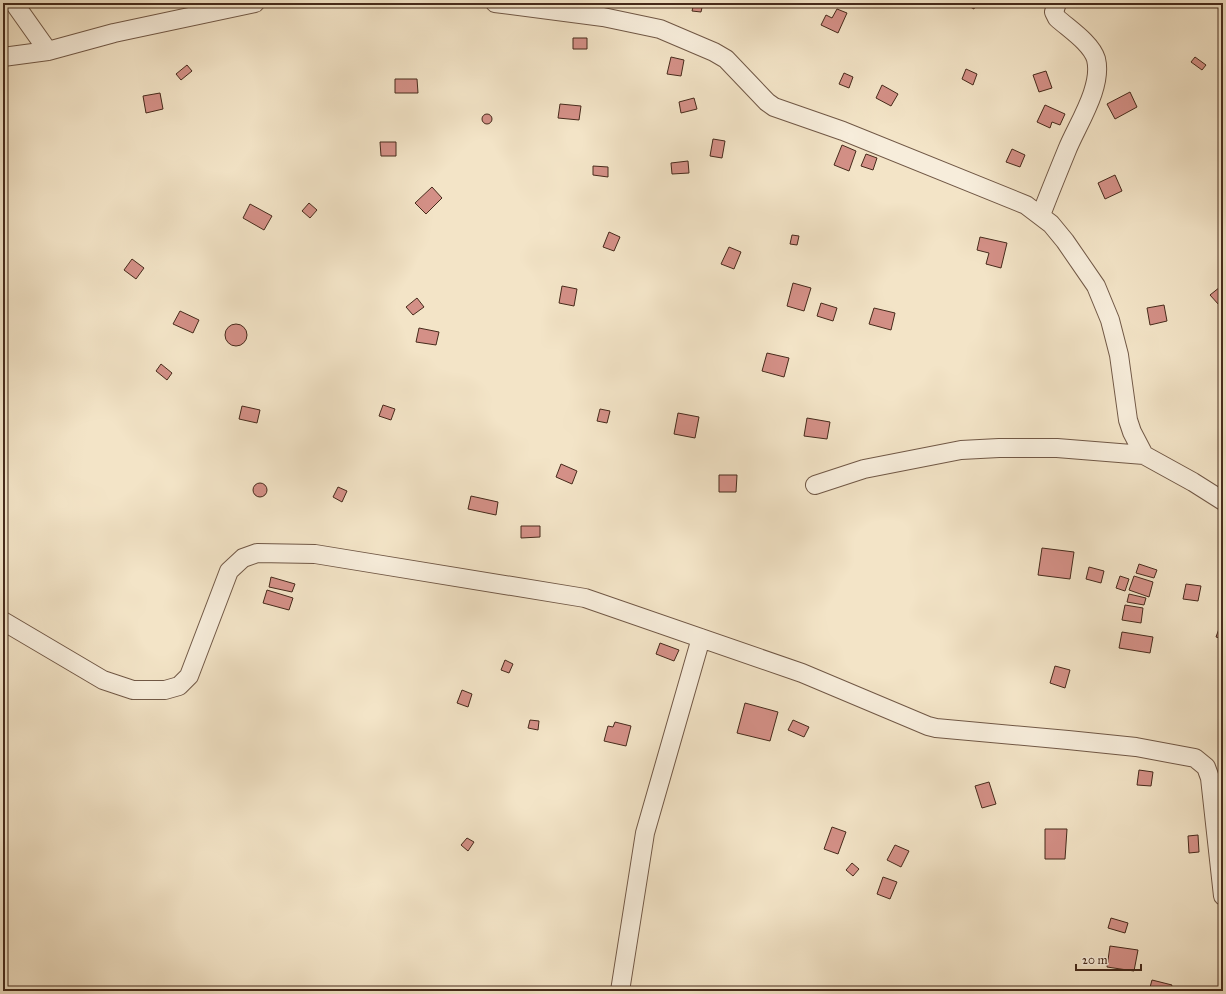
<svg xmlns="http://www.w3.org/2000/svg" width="1226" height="994" font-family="'IM FELL Great Primer',serif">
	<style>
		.building { fill: #d49087; stroke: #462a1b }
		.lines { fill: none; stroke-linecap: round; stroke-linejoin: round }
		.minor-casing { stroke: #715846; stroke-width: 20 }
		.minor { stroke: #f7eddb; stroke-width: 18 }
	</style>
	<rect width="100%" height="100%" fill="#f3e4c7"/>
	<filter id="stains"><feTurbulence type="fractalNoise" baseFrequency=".005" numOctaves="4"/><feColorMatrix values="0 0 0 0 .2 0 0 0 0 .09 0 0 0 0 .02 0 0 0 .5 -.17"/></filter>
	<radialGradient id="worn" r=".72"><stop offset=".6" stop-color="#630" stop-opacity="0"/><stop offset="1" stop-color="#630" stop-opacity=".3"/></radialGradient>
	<path class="building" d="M 694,3 L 703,3 L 701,12 L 692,11 Z
		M 963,3 L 976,3 L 974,9 Z
		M 837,9 L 847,13 L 838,33 L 821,25 L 826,15 L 832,18 Z
		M 573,38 L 587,38 L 587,49 L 573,49 Z
		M 671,57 L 684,60 L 681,76 L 667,74 Z
		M 1195,57 L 1206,65 L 1202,70 L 1191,62 Z
		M 187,65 L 192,71 L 181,80 L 176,74 Z
		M 966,69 L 977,74 L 973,85 L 962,79 Z
		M 1046,71 L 1052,88 L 1039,92 L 1033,75 Z
		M 844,73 L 853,77 L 849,88 L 839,84 Z
		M 395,79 L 417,79 L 418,93 L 395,93 Z
		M 882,85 L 898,94 L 891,106 L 876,98 Z
		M 1130,92 L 1137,107 L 1115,119 L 1107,104 Z
		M 160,93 L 163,109 L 146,113 L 143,96 Z
		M 694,98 L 697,109 L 681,113 L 679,102 Z
		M 560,104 L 581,106 L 579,120 L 558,118 Z
		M 1045,105 L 1065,114 L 1060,125 L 1052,122 L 1050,128 L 1037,122 Z
		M482 119a5 5 0 1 1 10 0a5 5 0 1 1-10 0Z
		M 713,139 L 725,141 L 722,158 L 710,156 Z
		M 380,142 L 396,142 L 396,156 L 381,156 Z
		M 842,145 L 856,151 L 849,171 L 834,165 Z
		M 1012,149 L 1025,155 L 1020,167 L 1006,162 Z
		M 866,154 L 877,158 L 873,170 L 861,166 Z
		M 688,161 L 689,173 L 672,174 L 671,163 Z
		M 593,166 L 608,167 L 608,177 L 593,175 Z
		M 1115,175 L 1122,191 L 1105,199 L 1098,183 Z
		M 432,187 L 442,198 L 426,214 L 415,203 Z
		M 309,203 L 317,210 L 310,218 L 302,211 Z
		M 250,204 L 272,216 L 264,230 L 243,218 Z
		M 609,232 L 620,237 L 614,251 L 603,247 Z
		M 792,235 L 799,236 L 797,245 L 790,244 Z
		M 980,237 L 1007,243 L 1001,268 L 986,264 L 989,253 L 977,250 Z
		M 729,247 L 741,252 L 734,269 L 721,264 Z
		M 132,259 L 144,268 L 136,279 L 124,270 Z
		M 793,283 L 811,288 L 804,311 L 787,306 Z
		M 562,286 L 577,289 L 574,306 L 559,303 Z
		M 1220,287 L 1223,291 L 1223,302 L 1219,305 L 1210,295 Z
		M 417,298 L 424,307 L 413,315 L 406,307 Z
		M 821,303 L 837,308 L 833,321 L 817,316 Z
		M 1164,305 L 1167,321 L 1150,325 L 1147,308 Z
		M 874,308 L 895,313 L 891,330 L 869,324 Z
		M 180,311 L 199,320 L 193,333 L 173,324 Z
		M225 335a11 11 0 1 1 22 0a11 11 0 1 1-22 0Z
		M 419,328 L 439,332 L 436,345 L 416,342 Z
		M 767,353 L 789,358 L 784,377 L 762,371 Z
		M 161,364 L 172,373 L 167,380 L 156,371 Z
		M 383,405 L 395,409 L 391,420 L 379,416 Z
		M 242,406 L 260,410 L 257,423 L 239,419 Z
		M 600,409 L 610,411 L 607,423 L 597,421 Z
		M 678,413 L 699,417 L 695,438 L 674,434 Z
		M 807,418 L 830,422 L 827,439 L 804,436 Z
		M 561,464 L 577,471 L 572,484 L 556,477 Z
		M 719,475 L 737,475 L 736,492 L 719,492 Z
		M253 490a7 7 0 1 1 14 0a7 7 0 1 1-14 0Z
		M 338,487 L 347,491 L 342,502 L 333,497 Z
		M 471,496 L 498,502 L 496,515 L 468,509 Z
		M 521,526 L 540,526 L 540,537 L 521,538 Z
		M 1042,548 L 1074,552 L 1070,579 L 1038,575 Z
		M 1139,564 L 1157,570 L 1154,578 L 1136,573 Z
		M 1089,567 L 1104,571 L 1101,583 L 1086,579 Z
		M 1120,576 L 1129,579 L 1125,591 L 1116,588 Z
		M 1134,576 L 1153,582 L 1149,597 L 1129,590 Z
		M 271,577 L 295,584 L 292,592 L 269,587 Z
		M 1186,584 L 1201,586 L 1198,601 L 1183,599 Z
		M 267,590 L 293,598 L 289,610 L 263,603 Z
		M 1129,594 L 1146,598 L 1144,605 L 1127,602 Z
		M 1125,605 L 1143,608 L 1141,623 L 1122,620 Z
		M 1220,626 L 1223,627 L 1223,639 L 1216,637 Z
		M 1122,632 L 1153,637 L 1150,653 L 1119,648 Z
		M 660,643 L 679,650 L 674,661 L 656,654 Z
		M 505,660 L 513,664 L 509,673 L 501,670 Z
		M 1055,666 L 1070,670 L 1065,688 L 1050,683 Z
		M 462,690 L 472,694 L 468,707 L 457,703 Z
		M 745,703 L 778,712 L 770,741 L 737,733 Z
		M 530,720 L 539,721 L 538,730 L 528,728 Z
		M 793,720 L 809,727 L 804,737 L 788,730 Z
		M 615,722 L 631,726 L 626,746 L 604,741 L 608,726 L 613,727 Z
		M 1139,770 L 1153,772 L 1151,786 L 1137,785 Z
		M 989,782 L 996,804 L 982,808 L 975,786 Z
		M 832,827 L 846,832 L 838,854 L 824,849 Z
		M 1045,829 L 1067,829 L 1065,859 L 1045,859 Z
		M 1198,835 L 1199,852 L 1189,853 L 1188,836 Z
		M 467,838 L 474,842 L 468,851 L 461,845 Z
		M 895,845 L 909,851 L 901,867 L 887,860 Z
		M 852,863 L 859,869 L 853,876 L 846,870 Z
		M 883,877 L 897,882 L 890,899 L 877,894 Z
		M 1111,918 L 1128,923 L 1125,933 L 1108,928 Z
		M 1110,946 L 1138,950 L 1134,971 L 1107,967 Z
		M 1152,980 L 1172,985 L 1170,991 L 1149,991 Z
		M 980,987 L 1002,991 L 980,991 Z"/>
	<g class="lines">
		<defs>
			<path id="minor" d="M 14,3 L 48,51
				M 495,3 L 603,17 L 660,29 L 714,52 L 726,59 L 767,102 L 774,107 L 843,131 L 1026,205 L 1051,224 L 1065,241 L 1096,286 L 1110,320 L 1119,355 L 1128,420 L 1132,432 L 1144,455
				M 3,57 L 48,51 L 114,33 L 255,3
				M 1041,215 C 1049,194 1058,172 1067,150 C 1077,125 1103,87 1096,59 C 1091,43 1069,29 1057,18 L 1054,12 L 1057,3
				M 815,485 L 864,469 L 961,450 L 999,448 L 1057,448 L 1144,455 L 1193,482 L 1223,501
				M 3,621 L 103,680 L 133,690 L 165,690 L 179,686 L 189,676 L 229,571 L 243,558 L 257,553 L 315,554 L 585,598 L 802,673 L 928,726 L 936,728 L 1068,740 L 1136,747 L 1195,758 L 1206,767 L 1210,778 L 1223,896
				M 620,991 L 645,833 L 701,638"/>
		</defs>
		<use href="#minor" class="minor-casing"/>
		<use href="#minor" class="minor"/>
	</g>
	<rect width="1226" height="994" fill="none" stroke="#f3e4c7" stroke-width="16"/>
	<rect x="4" y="4" width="1218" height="986" fill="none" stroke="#462a1b" stroke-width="2"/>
	<rect x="8" y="8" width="1210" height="978" fill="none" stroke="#462a1b"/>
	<path d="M1076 964v6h65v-6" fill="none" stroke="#462a1b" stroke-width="2"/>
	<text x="1082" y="964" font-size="12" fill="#462a1b" stroke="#f7eddb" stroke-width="3" paint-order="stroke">20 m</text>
	<rect width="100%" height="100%" filter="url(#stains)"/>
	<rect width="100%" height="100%" fill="url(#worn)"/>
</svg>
